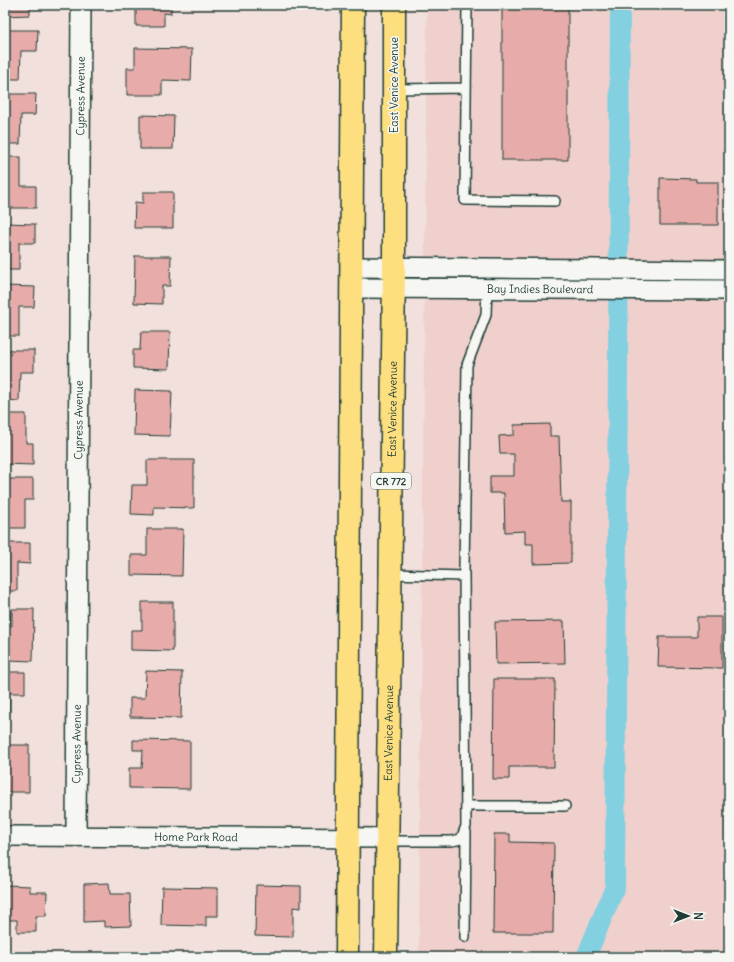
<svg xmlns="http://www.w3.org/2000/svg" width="734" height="962" font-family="Delius,sans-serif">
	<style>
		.built { fill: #efd0cd }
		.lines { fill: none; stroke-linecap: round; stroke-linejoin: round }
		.canal { stroke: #82d0e0; stroke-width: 20 }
		.building { fill: #e7acaa; stroke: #1f3d34 }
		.service-casing { stroke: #1f3d34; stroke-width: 12 }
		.minor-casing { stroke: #1f3d34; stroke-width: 22 }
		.primary-casing { stroke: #1f3d34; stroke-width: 25 }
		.service { stroke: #f6f6f2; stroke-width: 9 }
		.minor { stroke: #f6f6f2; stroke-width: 19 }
		.primary { stroke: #fedf80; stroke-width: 22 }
		.labels { text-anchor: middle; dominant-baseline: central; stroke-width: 3; stroke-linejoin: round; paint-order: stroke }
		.shield { fill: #f6f6f2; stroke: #60746d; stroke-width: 1 }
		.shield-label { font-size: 10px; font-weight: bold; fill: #1f3d34 }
		.street-label { font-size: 11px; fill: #1f3d34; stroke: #f6f6f2 }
	</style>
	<rect width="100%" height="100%" fill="#f2e0dc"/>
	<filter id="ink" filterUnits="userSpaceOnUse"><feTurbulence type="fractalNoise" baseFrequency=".025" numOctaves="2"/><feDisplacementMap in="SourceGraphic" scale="8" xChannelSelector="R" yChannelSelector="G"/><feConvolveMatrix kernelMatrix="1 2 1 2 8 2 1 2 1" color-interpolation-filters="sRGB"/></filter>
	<g filter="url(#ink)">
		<path class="built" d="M 427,5 L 729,5 L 729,957 L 419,957 Z"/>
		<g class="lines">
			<path class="canal" d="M 586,957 L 615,887 L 620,5"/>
		</g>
		<path class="building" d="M 5,5 L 30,5 L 30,15 L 5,16 Z
			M 136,5 L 171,5 L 171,14 L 164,13 L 164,26 L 136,26 Z
			M 502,5 L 568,5 L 568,160 L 502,160 Z
			M 5,30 L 38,30 L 37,51 L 21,51 L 20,79 L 5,79 Z
			M 135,48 L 192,49 L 191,81 L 162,80 L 162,95 L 127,95 L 127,68 L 135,68 Z
			M 5,94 L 36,94 L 35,115 L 21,115 L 20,144 L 5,144 Z
			M 140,115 L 174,116 L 173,149 L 140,149 Z
			M 5,157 L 21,157 L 21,186 L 36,186 L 36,208 L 5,208 Z
			M 660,178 L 696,179 L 696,182 L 718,182 L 718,225 L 660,225 Z
			M 143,192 L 173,192 L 173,228 L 134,228 L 135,202 L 143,203 Z
			M 5,223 L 35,224 L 35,243 L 19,243 L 19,270 L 5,270 Z
			M 135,256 L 171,256 L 170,286 L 162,286 L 162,304 L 134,303 Z
			M 5,286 L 35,287 L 34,307 L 19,307 L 19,336 L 5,336 Z
			M 141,332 L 170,332 L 169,369 L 133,368 L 133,350 L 140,350 Z
			M 5,350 L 34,350 L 34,372 L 20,372 L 19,401 L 5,400 Z
			M 135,390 L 172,391 L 170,436 L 134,435 Z
			M 5,414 L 26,414 L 26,443 L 33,443 L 33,465 L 5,464 Z
			M 550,424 L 550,436 L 559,436 L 561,502 L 571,502 L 571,563 L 533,564 L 533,544 L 525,544 L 525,531 L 505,532 L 504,493 L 490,493 L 490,476 L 514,476 L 514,454 L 500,454 L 499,436 L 514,435 L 514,425 Z
			M 147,460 L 194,460 L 194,508 L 154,507 L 154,515 L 131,514 L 132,485 L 147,485 Z
			M 5,479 L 33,479 L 33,500 L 25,500 L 25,528 L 5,528 Z
			M 147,529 L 183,529 L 182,576 L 131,575 L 131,555 L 147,555 Z
			M 5,543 L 30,543 L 30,564 L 17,563 L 17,591 L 5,591 Z
			M 142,602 L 173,602 L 173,651 L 131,650 L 131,630 L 142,630 Z
			M 12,609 L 34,609 L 33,661 L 7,660 L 5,626 L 12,626 Z
			M 5,610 L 11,611 L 10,625 L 5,625 Z
			M 697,617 L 722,617 L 722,668 L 658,667 L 659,637 L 697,637 Z
			M 564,621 L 565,663 L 496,664 L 495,622 Z
			M 146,671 L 182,672 L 181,718 L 130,717 L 130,698 L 145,698 Z
			M 5,672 L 25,672 L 25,693 L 9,693 L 9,719 L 5,719 Z
			M 494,679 L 555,679 L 554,767 L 509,767 L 509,779 L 493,779 Z
			M 133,740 L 190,741 L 190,789 L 129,788 L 129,768 L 142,768 L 143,750 L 133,750 Z
			M 6,745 L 29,745 L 29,792 L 5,792 Z
			M 494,834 L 510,834 L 510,842 L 554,843 L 553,933 L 493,933 Z
			M 109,883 L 110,894 L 130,894 L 131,926 L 104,927 L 104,921 L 84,922 L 84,884 Z
			M 5,885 L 30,886 L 30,892 L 47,892 L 46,916 L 36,916 L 36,932 L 17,932 L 17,920 L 5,920 Z
			M 256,885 L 301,886 L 301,908 L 293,907 L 293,937 L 255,936 Z
			M 162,887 L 218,888 L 218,916 L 206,916 L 206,926 L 161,925 Z"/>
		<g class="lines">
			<defs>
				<path id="service" d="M 467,5 L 465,200 L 555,201
					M 394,89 L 466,88
					M 390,574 L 464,576
					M 466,806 L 565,806
					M 387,841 L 452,841 L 461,839 L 466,826 L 464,570 L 467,365 L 486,315 L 487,288
					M 465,937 L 466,832"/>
				<g id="minor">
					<path d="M 351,267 L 729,270"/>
					<path id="s1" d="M 351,288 L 729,290"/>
					<path id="s2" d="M 5,836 L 387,838"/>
					<path id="s3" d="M 76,836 L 81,5"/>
				</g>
				<g id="primary">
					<path d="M 347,957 L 353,5"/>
					<path id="s4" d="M 386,957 L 394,268 L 394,5"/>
				</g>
			</defs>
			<use href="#service" class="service-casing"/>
			<use href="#minor" class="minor-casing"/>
			<use href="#primary" class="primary-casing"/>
			<use href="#service" class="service"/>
			<use href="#minor" class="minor"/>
			<use href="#primary" class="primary"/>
		</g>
	</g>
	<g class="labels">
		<rect class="shield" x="371" y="473" width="40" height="16" rx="3"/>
		<g class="shield-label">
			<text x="391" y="481">CR 772</text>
		</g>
		<g class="street-label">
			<text transform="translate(394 85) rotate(-90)">East Venice Avenue</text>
			<text stroke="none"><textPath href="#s3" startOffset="740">Cypress Avenue</textPath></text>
			<text stroke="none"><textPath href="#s1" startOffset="189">Bay Indies Boulevard</textPath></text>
			<text stroke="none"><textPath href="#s4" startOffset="548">East Venice Avenue</textPath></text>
			<text stroke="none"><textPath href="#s3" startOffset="416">Cypress Avenue</textPath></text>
			<text stroke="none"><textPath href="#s4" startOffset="224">East Venice Avenue</textPath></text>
			<text stroke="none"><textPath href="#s3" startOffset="92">Cypress Avenue</textPath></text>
			<text stroke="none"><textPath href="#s2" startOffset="191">Home Park Road</textPath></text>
		</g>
	</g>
	<rect width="734" height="962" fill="none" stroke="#f6f6f2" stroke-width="20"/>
	<rect x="10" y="10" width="714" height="942" fill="none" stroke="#1f3d34" stroke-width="1.5" filter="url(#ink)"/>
	<g transform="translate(688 916) rotate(90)" stroke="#f6f6f2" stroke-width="3" paint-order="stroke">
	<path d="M0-3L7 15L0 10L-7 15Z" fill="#1f3d34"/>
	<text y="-6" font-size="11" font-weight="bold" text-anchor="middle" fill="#1f3d34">N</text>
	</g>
</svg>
